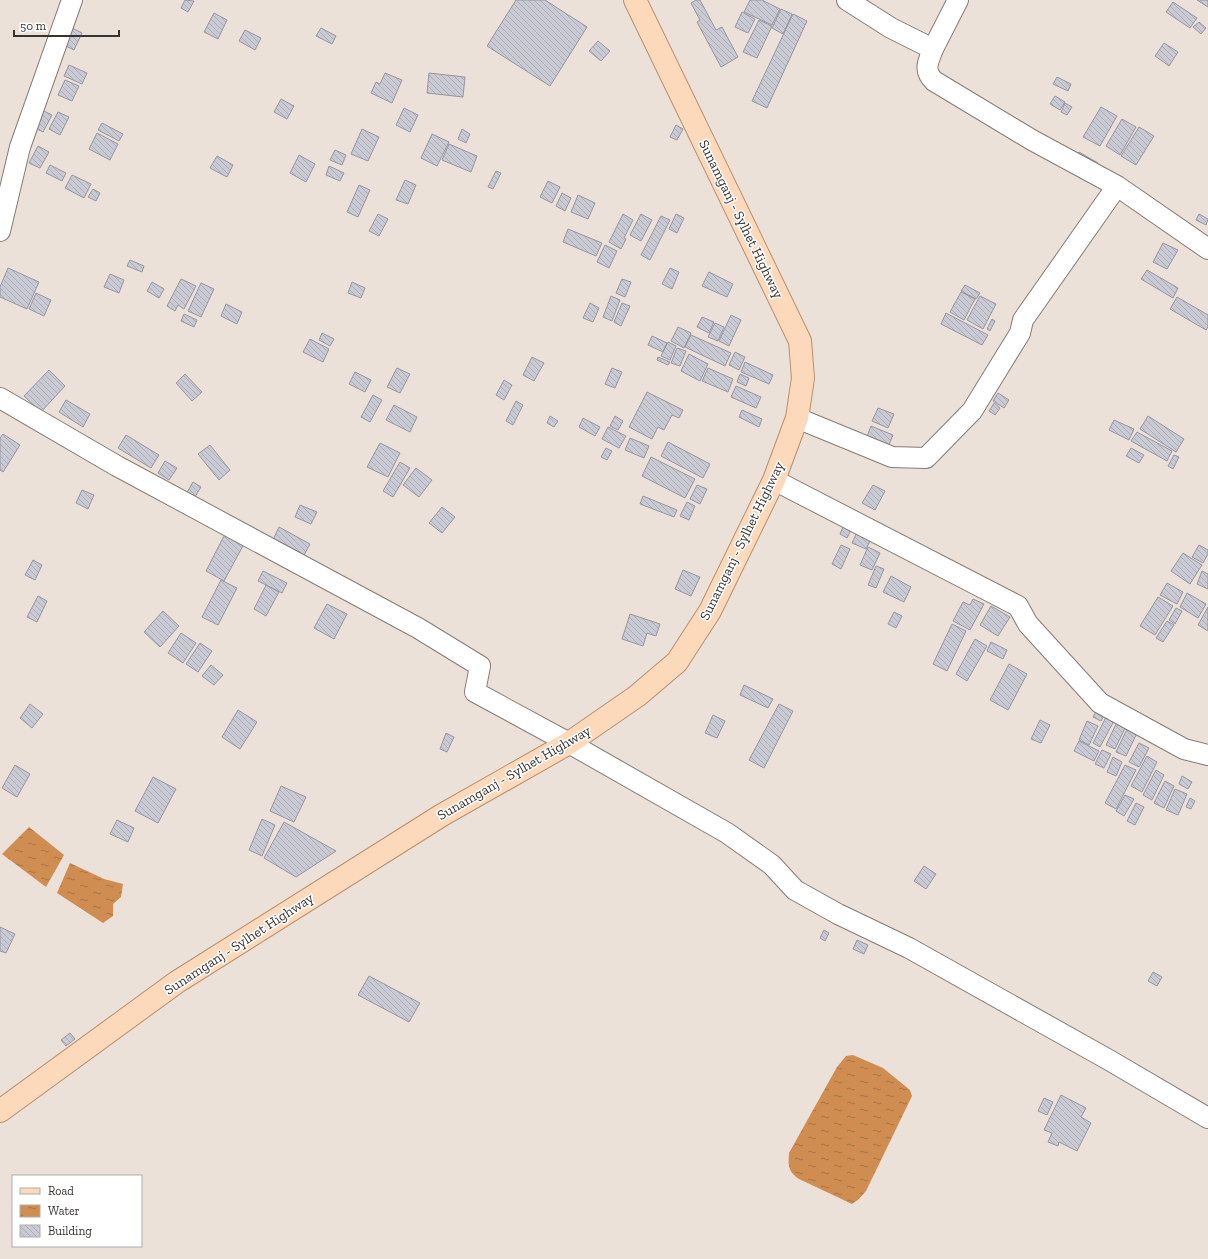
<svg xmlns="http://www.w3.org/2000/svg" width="1208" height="1259" font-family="'Zilla Slab',serif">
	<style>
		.water { fill: url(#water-ripples) }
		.building { fill: url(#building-back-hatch); stroke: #9696a1 }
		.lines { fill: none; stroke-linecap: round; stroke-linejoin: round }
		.minor-casing { stroke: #857c75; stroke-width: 22 }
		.major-casing { stroke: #b78f6d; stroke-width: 24 }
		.minor { stroke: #fff; stroke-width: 20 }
		.major { stroke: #fdd9bb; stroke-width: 22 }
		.labels { text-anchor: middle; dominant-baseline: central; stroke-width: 3; stroke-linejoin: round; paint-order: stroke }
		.street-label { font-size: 14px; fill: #373330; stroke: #fff }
	</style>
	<defs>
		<pattern id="water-ripples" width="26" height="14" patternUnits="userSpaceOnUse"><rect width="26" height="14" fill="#d08d52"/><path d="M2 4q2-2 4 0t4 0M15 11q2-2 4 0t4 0" fill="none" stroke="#aa7444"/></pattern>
		<pattern id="building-back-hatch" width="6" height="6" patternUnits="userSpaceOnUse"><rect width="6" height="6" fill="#cacad5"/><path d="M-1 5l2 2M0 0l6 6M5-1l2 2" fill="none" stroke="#aeaeb7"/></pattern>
	</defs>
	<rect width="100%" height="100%" fill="#ebe1d9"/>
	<path class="water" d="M 29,827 L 64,855 L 46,887 L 2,854 Z
		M 70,863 L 104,879 L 123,884 L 121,897 L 113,904 L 113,916 L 103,923 L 57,893 Z
		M 853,1055 L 883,1068 L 910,1090 L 912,1096 L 866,1191 L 859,1199 L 852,1204 L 799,1179 C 788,1171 788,1166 789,1153 L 837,1067 L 846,1056 Z"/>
	<path class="building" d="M 185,0 L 194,1 L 188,12 L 181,8 Z
		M 516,0 L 545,0 L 587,27 L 550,86 L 487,46 Z
		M 696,0 L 700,0 L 716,30 L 722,27 L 738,57 L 721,67 L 697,22 L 700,20 L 691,3 Z
		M 750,0 L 762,0 L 780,9 L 772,25 L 744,12 Z
		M 1197,0 L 1208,0 L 1208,7 Z
		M 1173,2 L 1197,18 L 1190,28 L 1166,12 Z
		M 781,9 L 792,14 L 783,34 L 772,28 Z
		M 742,12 L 755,19 L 748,33 L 735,27 Z
		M 214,13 L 227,20 L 218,39 L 204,32 Z
		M 793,14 L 807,21 L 767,108 L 752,101 Z
		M 759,20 L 772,26 L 757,58 L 743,52 Z
		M 1199,22 L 1206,28 L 1201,34 L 1193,27 Z
		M 72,28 L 82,33 L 74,50 L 64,45 Z
		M 321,28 L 336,36 L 332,44 L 316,36 Z
		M 245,30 L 261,38 L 255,50 L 239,41 Z
		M 598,41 L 610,51 L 601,61 L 589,51 Z
		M 1164,43 L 1178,52 L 1169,66 L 1155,56 Z
		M 69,65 L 87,73 L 82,84 L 64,76 Z
		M 385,73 L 402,80 L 392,103 L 371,93 L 376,82 L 380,84 Z
		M 429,73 L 465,77 L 463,97 L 427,93 Z
		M 1057,77 L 1071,84 L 1068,91 L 1053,84 Z
		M 65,80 L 79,86 L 72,101 L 58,95 Z
		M 1055,96 L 1065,102 L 1060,110 L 1050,104 Z
		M 281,99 L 294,106 L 287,119 L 274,112 Z
		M 1065,103 L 1072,107 L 1067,115 L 1061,112 Z
		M 1101,107 L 1117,116 L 1100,146 L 1083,137 Z
		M 404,108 L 418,115 L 410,132 L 396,125 Z
		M 44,111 L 52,115 L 43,132 L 35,128 Z
		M 58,112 L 69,117 L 60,135 L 49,129 Z
		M 1122,119 L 1136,127 L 1120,155 L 1106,146 Z
		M 102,123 L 123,134 L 119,141 L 98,130 Z
		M 676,125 L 683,129 L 677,140 L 670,137 Z
		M 1139,127 L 1154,136 L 1136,165 L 1121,156 Z
		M 362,129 L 379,137 L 368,161 L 351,154 Z
		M 462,129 L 470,134 L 466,143 L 458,139 Z
		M 97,133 L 118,144 L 110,160 L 89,149 Z
		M 432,134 L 449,142 L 437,166 L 421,158 Z
		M 449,144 L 477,156 L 471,172 L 442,160 Z
		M 38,146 L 49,152 L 40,168 L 29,163 Z
		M 335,150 L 346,155 L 342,165 L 330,160 Z
		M 1079,152 L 1098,163 L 1094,169 L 1075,159 Z
		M 299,155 L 315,164 L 306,182 L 290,173 Z
		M 217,156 L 233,165 L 227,177 L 210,168 Z
		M 50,165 L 66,173 L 62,181 L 46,173 Z
		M 329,166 L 344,173 L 340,181 L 326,175 Z
		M 496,171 L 501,173 L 493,189 L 488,187 Z
		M 72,175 L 91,184 L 84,198 L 65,188 Z
		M 405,180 L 416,185 L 408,204 L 396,200 Z
		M 548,181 L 560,187 L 552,203 L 540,197 Z
		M 359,185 L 370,190 L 358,217 L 347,212 Z
		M 93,189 L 100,193 L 96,201 L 88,197 Z
		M 562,193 L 571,198 L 565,211 L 556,206 Z
		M 578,195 L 595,203 L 588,219 L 571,212 Z
		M 378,214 L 388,219 L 379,236 L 369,231 Z
		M 623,214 L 633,220 L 624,238 L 626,239 L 621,249 L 609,242 Z
		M 641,214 L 652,220 L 641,241 L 630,235 Z
		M 676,214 L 684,218 L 677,233 L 669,229 Z
		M 1199,214 L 1208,219 L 1206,225 L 1196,220 Z
		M 661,216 L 670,220 L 650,260 L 641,255 Z
		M 568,229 L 602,243 L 596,256 L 563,242 Z
		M 1163,243 L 1178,250 L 1167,269 L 1153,262 Z
		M 605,245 L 617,251 L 609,268 L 597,262 Z
		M 130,260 L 144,266 L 142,272 L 127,266 Z
		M 8,268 L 39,282 L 27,309 L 0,297 L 0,287 Z
		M 670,268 L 679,272 L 672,289 L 662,284 Z
		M 1147,270 L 1178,288 L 1173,298 L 1141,279 Z
		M 709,272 L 733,284 L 727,297 L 702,286 Z
		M 110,274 L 124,280 L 119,293 L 104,287 Z
		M 181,279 L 196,286 L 184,309 L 178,305 L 175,311 L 167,306 Z
		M 622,279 L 631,282 L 625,297 L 616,293 Z
		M 152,282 L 164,289 L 159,298 L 147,291 Z
		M 352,282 L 365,288 L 361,298 L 348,293 Z
		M 201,283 L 214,289 L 201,317 L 188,311 Z
		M 965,285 L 980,293 L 976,299 L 961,291 Z
		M 961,292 L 975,299 L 964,320 L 950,312 Z
		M 36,293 L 51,300 L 44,316 L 29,309 Z
		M 611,296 L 620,300 L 612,321 L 603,317 Z
		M 980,296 L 996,304 L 983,329 L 967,320 Z
		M 1177,297 L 1208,315 L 1208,327 L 1206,330 L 1170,309 Z
		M 590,303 L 599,308 L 593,322 L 583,318 Z
		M 622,303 L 630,306 L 621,326 L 614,322 Z
		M 226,304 L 242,312 L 237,324 L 221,316 Z
		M 946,313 L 988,335 L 982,345 L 941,324 Z
		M 184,314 L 197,320 L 194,327 L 181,321 Z
		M 731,315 L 741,320 L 729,346 L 719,341 Z
		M 702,317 L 714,322 L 709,333 L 697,327 Z
		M 992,319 L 995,321 L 990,331 L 987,329 Z
		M 715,323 L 724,327 L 718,341 L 708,337 Z
		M 678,327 L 691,333 L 684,348 L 671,341 Z
		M 322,333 L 334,339 L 330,346 L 319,340 Z
		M 691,335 L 731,353 L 725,366 L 685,347 Z
		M 652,336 L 667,343 L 663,352 L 648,345 Z
		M 310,339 L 329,349 L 323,362 L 303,352 Z
		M 668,342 L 676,346 L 670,360 L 661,356 Z
		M 677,348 L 686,351 L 680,366 L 671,363 Z
		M 735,352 L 745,357 L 739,370 L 729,365 Z
		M 689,354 L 708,364 L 700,381 L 681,371 Z
		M 532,357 L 544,363 L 534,381 L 523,375 Z
		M 658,357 L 670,362 L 668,365 L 657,360 Z
		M 745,362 L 773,375 L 769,384 L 741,372 Z
		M 397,368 L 410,374 L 400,393 L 387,387 Z
		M 612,368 L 622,372 L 615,388 L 605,384 Z
		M 708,368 L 733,379 L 728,392 L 702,381 Z
		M 49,370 L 65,386 L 41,412 L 24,396 Z
		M 355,372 L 371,380 L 365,392 L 349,384 Z
		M 185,374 L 202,392 L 192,401 L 176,383 Z
		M 740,374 L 749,378 L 746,386 L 737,382 Z
		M 504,380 L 512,385 L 504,400 L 496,395 Z
		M 736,386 L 761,397 L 756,408 L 731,397 Z
		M 647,392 L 683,410 L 679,418 L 672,415 L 664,430 L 658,427 L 652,439 L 629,427 Z
		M 998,393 L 1009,400 L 1004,408 L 993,401 Z
		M 373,395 L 382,400 L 370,422 L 361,417 Z
		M 66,400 L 90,414 L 83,427 L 59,412 Z
		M 516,401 L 523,405 L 513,425 L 506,421 Z
		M 994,403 L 1000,408 L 995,415 L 989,411 Z
		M 394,405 L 417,417 L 410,432 L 386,420 Z
		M 878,408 L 894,414 L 888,428 L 872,421 Z
		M 742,410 L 762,419 L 759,427 L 739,417 Z
		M 550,416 L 558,421 L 554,427 L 547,423 Z
		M 615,416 L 623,421 L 618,430 L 610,426 Z
		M 1148,416 L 1184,439 L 1176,452 L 1140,429 Z
		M 583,418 L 600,427 L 595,436 L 579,427 Z
		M 1114,420 L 1134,429 L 1129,440 L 1109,430 Z
		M 871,426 L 893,435 L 888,447 L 866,439 Z
		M 608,427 L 626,436 L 619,448 L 602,439 Z
		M 1137,432 L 1172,451 L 1167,461 L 1131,441 Z
		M 3,434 L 20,445 L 3,472 L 0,470 L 0,438 Z
		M 126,435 L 159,455 L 151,468 L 118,448 Z
		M 630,438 L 649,446 L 644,458 L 625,450 Z
		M 668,442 L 710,464 L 703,478 L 661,456 Z
		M 380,443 L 400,453 L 388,477 L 367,467 Z
		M 210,445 L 230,470 L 219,480 L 198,454 Z
		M 606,448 L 612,451 L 607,460 L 601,457 Z
		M 1131,448 L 1144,455 L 1139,463 L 1126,456 Z
		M 1174,455 L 1179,457 L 1173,469 L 1168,466 Z
		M 651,457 L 695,479 L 685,498 L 642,476 Z
		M 165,461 L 177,468 L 169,480 L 158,473 Z
		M 400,462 L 410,468 L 393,497 L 383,491 Z
		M 416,468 L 432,480 L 419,497 L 403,485 Z
		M 193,482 L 201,487 L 193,500 L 185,496 Z
		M 697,485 L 707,489 L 700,504 L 690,499 Z
		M 873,485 L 885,491 L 875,510 L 862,503 Z
		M 82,490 L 94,495 L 88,509 L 76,503 Z
		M 643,496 L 677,510 L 674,517 L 640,504 Z
		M 687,502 L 695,506 L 689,520 L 680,516 Z
		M 300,505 L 317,512 L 311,524 L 295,517 Z
		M 442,507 L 455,517 L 442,533 L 429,523 Z
		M 846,520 L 854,524 L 847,538 L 840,534 Z
		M 860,526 L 874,533 L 866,549 L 852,543 Z
		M 279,527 L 310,544 L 302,559 L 272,542 Z
		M 225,534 L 244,544 L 224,581 L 206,571 Z
		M 841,545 L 850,549 L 841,569 L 832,564 Z
		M 1199,545 L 1208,550 L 1208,554 L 1203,563 L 1192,557 Z
		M 868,547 L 880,553 L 872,570 L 860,565 Z
		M 1183,553 L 1202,565 L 1190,584 L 1171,571 Z
		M 33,560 L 42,565 L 35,580 L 25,575 Z
		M 876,566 L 884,569 L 876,588 L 868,585 Z
		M 683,570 L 700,577 L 691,596 L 675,589 Z
		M 263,571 L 287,583 L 282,593 L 258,581 Z
		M 1202,571 L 1208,574 L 1208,589 L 1197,584 Z
		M 891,576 L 911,587 L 904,602 L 883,592 Z
		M 221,580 L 237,588 L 218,625 L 202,617 Z
		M 1167,583 L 1183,592 L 1177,604 L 1160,595 Z
		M 266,585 L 279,592 L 266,616 L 254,609 Z
		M 1187,593 L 1206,604 L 1198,618 L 1180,607 Z
		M 38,596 L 47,601 L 37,622 L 27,617 Z
		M 1158,597 L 1173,606 L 1155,635 L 1140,626 Z
		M 973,599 L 984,604 L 970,630 L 953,621 L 963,602 L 970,605 Z
		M 327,604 L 347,614 L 334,639 L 314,628 Z
		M 991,606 L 1010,617 L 998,636 L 980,625 Z
		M 1208,607 L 1208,631 L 1198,625 Z
		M 1176,608 L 1182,611 L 1175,624 L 1169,620 Z
		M 163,611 L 179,626 L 160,647 L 144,632 Z
		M 894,612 L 902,616 L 896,628 L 888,624 Z
		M 630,614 L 660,624 L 656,636 L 647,633 L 643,646 L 622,639 Z
		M 1167,621 L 1174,625 L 1163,642 L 1156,638 Z
		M 952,624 L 966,631 L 947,671 L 933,664 Z
		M 181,633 L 196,643 L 183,663 L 168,653 Z
		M 975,639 L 987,646 L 967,681 L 956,674 Z
		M 991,642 L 1007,650 L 1003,659 L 987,651 Z
		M 200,643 L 212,651 L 198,672 L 186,664 Z
		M 1009,664 L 1027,674 L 1008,710 L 990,700 Z
		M 211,665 L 223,675 L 214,685 L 202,676 Z
		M 744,685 L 773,699 L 768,708 L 740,695 Z
		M 30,704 L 43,714 L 32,728 L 20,718 Z
		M 779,704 L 793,711 L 764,768 L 749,760 Z
		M 1098,708 L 1106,712 L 1101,721 L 1093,717 Z
		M 238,710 L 257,722 L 240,749 L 222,737 Z
		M 1108,713 L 1116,717 L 1100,747 L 1093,743 Z
		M 713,715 L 725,721 L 717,738 L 705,733 Z
		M 1040,720 L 1050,725 L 1041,743 L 1031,739 Z
		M 1118,720 L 1127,724 L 1115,749 L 1106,745 Z
		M 1087,721 L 1098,726 L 1089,745 L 1079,740 Z
		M 1128,727 L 1138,731 L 1126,756 L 1116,752 Z
		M 446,733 L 454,737 L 447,752 L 440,749 Z
		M 1079,741 L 1099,751 L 1094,761 L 1074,751 Z
		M 1139,743 L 1149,748 L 1139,767 L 1129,762 Z
		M 1102,750 L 1111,754 L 1104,768 L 1095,764 Z
		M 1147,756 L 1157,762 L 1142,792 L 1131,786 Z
		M 1113,757 L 1122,762 L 1116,776 L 1107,772 Z
		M 15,765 L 30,774 L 17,797 L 2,788 Z
		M 1125,765 L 1136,770 L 1116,809 L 1105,803 Z
		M 1156,770 L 1164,775 L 1152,800 L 1143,795 Z
		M 1182,776 L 1192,782 L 1188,789 L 1179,784 Z
		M 153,777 L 176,789 L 158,823 L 135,811 Z
		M 1165,781 L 1174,786 L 1164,808 L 1154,803 Z
		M 281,786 L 306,797 L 294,822 L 270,811 Z
		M 1175,789 L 1187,794 L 1178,815 L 1166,810 Z
		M 1125,795 L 1134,799 L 1124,816 L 1116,811 Z
		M 1190,798 L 1195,801 L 1191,809 L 1186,807 Z
		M 1136,803 L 1144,807 L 1135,825 L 1127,821 Z
		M 262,819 L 275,825 L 262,856 L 249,850 Z
		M 117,820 L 134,828 L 128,842 L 110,834 Z
		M 284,822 L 336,851 L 296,877 L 264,858 Z
		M 924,866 L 936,874 L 926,889 L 914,881 Z
		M 0,927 L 15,934 L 6,953 L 0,951 Z
		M 824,930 L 829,933 L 825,941 L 820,938 Z
		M 857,940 L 868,945 L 864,954 L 853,949 Z
		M 1153,972 L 1162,977 L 1157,986 L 1148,981 Z
		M 369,976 L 420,1003 L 409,1022 L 358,995 Z
		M 70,1033 L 75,1039 L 66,1046 L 61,1040 Z
		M 1061,1095 L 1086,1108 L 1081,1117 L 1091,1123 L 1077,1151 L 1059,1142 L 1058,1146 L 1048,1142 L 1052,1133 L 1044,1130 Z
		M 1044,1098 L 1053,1102 L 1047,1115 L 1038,1111 Z"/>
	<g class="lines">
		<defs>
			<path id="minor" d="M 847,0 L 891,28 L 933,49 L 958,0
				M 1117,186 L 1208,249
				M 0,231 L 20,147 L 72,0
				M 0,398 L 117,466 L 418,628 L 480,666 L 475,692 L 569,743 L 727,833 L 772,865 L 795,890 L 838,914 L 909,948 L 1109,1060 L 1208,1118
				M 797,418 L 892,457 L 926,458 L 972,411 L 1020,333 L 1023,320 L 1117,186 L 1032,140 L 934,81 C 923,70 928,62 933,49
				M 774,480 L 1018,606 L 1028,624 L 1100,703 L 1184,749 L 1208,755"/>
			<path id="major" d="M 0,1111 L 177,982 L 442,815 L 569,743 L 637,696 L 677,662 L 710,611 L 774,480 L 797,418 L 803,378 L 800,341 L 635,0"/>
		</defs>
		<use href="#minor" class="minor-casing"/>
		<use href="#major" class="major-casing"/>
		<use href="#minor" class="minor"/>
		<use href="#major" class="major"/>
	</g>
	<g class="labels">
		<g class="street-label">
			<text transform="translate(741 219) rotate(64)">Sunamganj - Sylhet Highway</text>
			<text transform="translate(742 541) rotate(-64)">Sunamganj - Sylhet Highway</text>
			<text transform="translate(514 773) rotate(-30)">Sunamganj - Sylhet Highway</text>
			<text transform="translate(239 944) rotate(-33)">Sunamganj - Sylhet Highway</text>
		</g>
	</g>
	<rect x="12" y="1175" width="130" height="72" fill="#ffffff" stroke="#afadac"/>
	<rect x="20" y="1188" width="20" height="6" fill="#fdd9bb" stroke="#afadac"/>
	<text x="48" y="1195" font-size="12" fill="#373330">Road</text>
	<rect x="20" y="1205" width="20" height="12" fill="url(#water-ripples)" stroke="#afadac"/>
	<text x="48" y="1215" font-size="12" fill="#373330">Water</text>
	<rect x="20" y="1225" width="20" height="12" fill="url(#building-back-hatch)" stroke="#afadac"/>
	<text x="48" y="1235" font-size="12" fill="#373330">Building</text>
	<path d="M14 30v6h105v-6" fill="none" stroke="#373330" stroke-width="2"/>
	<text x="20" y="30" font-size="12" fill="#373330" stroke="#ffffff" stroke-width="3" paint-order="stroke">50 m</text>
</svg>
